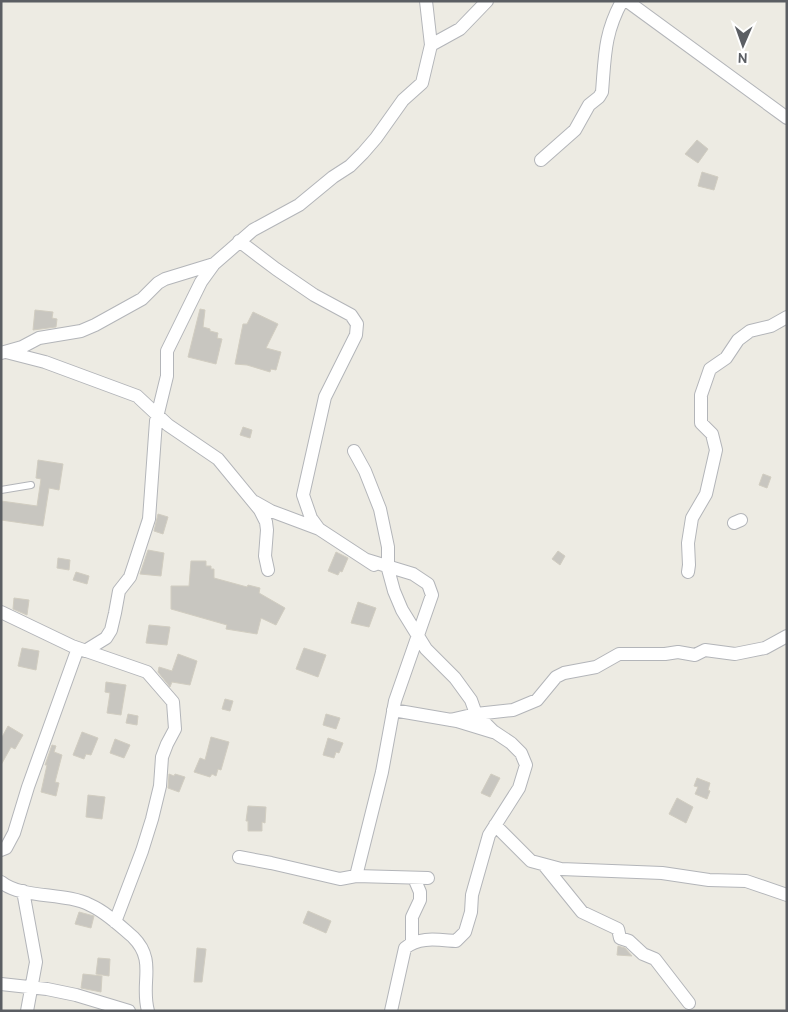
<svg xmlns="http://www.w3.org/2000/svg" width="788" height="1012" font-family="Cabin,sans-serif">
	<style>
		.building { fill: #c8c6c0; stroke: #d1cdc1 }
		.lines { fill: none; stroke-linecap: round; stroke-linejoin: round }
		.service-casing { stroke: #b3b5b9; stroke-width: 8 }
		.minor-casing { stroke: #b3b5b9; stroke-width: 14 }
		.service { stroke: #fff; stroke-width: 6 }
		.minor { stroke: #fff; stroke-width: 12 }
	</style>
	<rect width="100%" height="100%" fill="#edebe3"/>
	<path class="building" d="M 697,140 L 708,149 L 698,163 L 685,154 Z
		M 702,172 L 718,177 L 714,190 L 698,186 Z
		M 200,309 L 205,310 L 203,327 L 210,329 L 210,331 L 218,333 L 217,338 L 222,339 L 216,364 L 188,357 Z
		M 35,310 L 53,312 L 52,318 L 57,319 L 56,327 L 33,330 Z
		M 253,312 L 278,324 L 266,348 L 281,352 L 276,370 L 271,369 L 270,372 L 247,365 L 235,364 L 243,324 L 247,324 Z
		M 243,427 L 252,430 L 250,438 L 240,435 Z
		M 38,460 L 63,464 L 59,490 L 49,488 L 43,526 L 1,520 L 1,501 L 37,506 L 41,479 L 36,478 Z
		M 763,474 L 771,477 L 767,488 L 759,485 Z
		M 158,514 L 168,517 L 163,534 L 154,531 Z
		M 148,550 L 164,553 L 161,576 L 140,574 Z
		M 558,551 L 565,556 L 560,565 L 552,559 Z
		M 336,552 L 348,558 L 342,572 L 340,571 L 338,575 L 328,571 Z
		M 58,558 L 70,560 L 69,570 L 57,568 Z
		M 191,561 L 206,561 L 206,566 L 211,566 L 211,569 L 214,569 L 214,578 L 247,587 L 248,585 L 260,588 L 259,593 L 285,608 L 276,625 L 261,618 L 257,634 L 226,629 L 227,625 L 171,609 L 171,586 L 189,586 Z
		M 76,572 L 89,576 L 87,584 L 73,580 Z
		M 14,598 L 29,600 L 27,615 L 13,609 Z
		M 358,602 L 376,608 L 369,627 L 351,623 Z
		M 149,625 L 170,627 L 167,645 L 146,643 Z
		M 22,648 L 39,651 L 36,670 L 18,666 Z
		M 304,648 L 326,655 L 318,677 L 296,669 Z
		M 178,654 L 197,661 L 190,685 L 172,682 L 170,687 L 158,672 L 159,667 L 172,671 Z
		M 106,682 L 126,685 L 121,715 L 107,713 L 110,693 L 105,692 Z
		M 225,699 L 233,701 L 230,711 L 222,709 Z
		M 128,714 L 138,716 L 137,725 L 126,723 Z
		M 326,714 L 340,718 L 336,729 L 323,725 Z
		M 8,726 L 23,735 L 15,749 L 11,747 L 1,765 L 1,739 Z
		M 82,732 L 98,738 L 91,755 L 86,754 L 84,759 L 73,755 Z
		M 211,737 L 229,742 L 221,770 L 218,769 L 216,776 L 212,774 L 210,777 L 194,772 L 200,758 L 205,760 Z
		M 328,738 L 343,743 L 339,753 L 336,752 L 334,758 L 323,755 Z
		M 115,739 L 130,745 L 124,758 L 110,753 Z
		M 52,745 L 56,746 L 54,752 L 62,755 L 55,782 L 59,783 L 56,796 L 41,792 L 47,765 L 45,765 Z
		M 169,774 L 174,776 L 175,774 L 185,777 L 179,792 L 168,788 Z
		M 491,774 L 500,778 L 490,797 L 481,793 Z
		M 697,778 L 710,783 L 708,790 L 710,791 L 707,799 L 695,794 L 698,787 L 694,786 Z
		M 88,795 L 105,797 L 102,819 L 86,817 Z
		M 677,798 L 693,807 L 686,823 L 669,814 Z
		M 248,806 L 266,807 L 265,823 L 262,822 L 262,831 L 248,831 L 248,821 L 246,821 Z
		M 308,911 L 331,921 L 326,933 L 303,923 Z
		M 79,912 L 94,916 L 91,928 L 75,924 Z
		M 618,946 L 625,948 L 632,956 L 617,955 Z
		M 197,948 L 206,949 L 202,982 L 194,982 Z
		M 98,958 L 110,959 L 109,976 L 96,974 Z
		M 83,974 L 102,976 L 101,992 L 81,988 Z"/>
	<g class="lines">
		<defs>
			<path id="service" d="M 1,490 L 31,485"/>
			<path id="minor" d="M 627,1 L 787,118
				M 431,45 L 460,29 L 487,1
				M 541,160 L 575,130 L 589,105 L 599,97 L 602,92 C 605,56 604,34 622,1
				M 239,241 L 276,269 L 314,295 L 351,315 L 357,324 L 356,335 L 325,397 L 303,495 L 311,518 L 319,529
				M 6,352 L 45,362 L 137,396 L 168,425 L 218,459 L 260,510 L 266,522 L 267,530 L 265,556 L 268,570
				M 1,353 L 22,347 L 39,338 L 81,331 L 95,325 L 142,299 L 158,283 L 165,279 L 214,264 L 253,230 L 299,205 L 333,177 L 350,166 L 363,153 L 376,138 L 403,100 L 422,83 L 431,45 L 426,1
				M 354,451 L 365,471 L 380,509 L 388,547 L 388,569 L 394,591 L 402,610 L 426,649 L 455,678 L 471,700 L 476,714 L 493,731 L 511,743 L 521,753 L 526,765 L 519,788 L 489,835 L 472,895 L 471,912 L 465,932 L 456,941 C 439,940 419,936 405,948 L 391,1011
				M 255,502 L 271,511 L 319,529 L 374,565
				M 734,523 L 741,520
				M 688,572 L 689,565 L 688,543 L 692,518 L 706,494 L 716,450 L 712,434 L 701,423 L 701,395 L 710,369 L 726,358 L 738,340 L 750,331 L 771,326 L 787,317
				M 1,612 L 72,646 L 147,672 L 173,702 L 175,729 L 167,744 L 162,757 L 160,786 L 152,819 L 142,851 L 115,922
				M 85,651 L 106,638 L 111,630 L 115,613 L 119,591 L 130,577 L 135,562 L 149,519 L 156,421 L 167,376 L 167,351 L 201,282 L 214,264
				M 393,710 L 457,721 L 493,732
				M 450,720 L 476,714 L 513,710 L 537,700 L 556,677 L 564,673 L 596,667 L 619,654 L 665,654 L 678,652 L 695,655 L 705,650 L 735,654 L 765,648 L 787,636
				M 495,825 L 531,861 L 561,869 L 662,873 L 709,880 L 746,881 L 787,895
				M 1,850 L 6,848 L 14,833 L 28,787 L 78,648
				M 239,857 L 271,863 L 340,879 L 356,876 L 428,878
				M 544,865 L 582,912 L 618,929 L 620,938 L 629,941 L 643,954 L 655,959 L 689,1003
				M 356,876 L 382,772 L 395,701 L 432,595 L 428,584 L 413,574 L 367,560
				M 1,882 C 22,899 65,892 90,905 C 106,912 120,926 133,937 C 157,961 140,982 148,1011
				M 23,891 L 36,962 L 27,1011
				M 412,942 L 412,917 L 420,900 L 420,892 L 414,878
				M 1,984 L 47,989 L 76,995 L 129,1011"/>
		</defs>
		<use href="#service" class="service-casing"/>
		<use href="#minor" class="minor-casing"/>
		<use href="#service" class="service"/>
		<use href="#minor" class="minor"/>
	</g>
	<rect width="788" height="1012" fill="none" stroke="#5b5e63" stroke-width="5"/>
	<g transform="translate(743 45) rotate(182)" stroke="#ffffff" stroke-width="4" paint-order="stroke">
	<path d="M0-4L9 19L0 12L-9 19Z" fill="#5b5e63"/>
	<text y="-8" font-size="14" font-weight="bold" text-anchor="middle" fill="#5b5e63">N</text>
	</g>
</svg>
